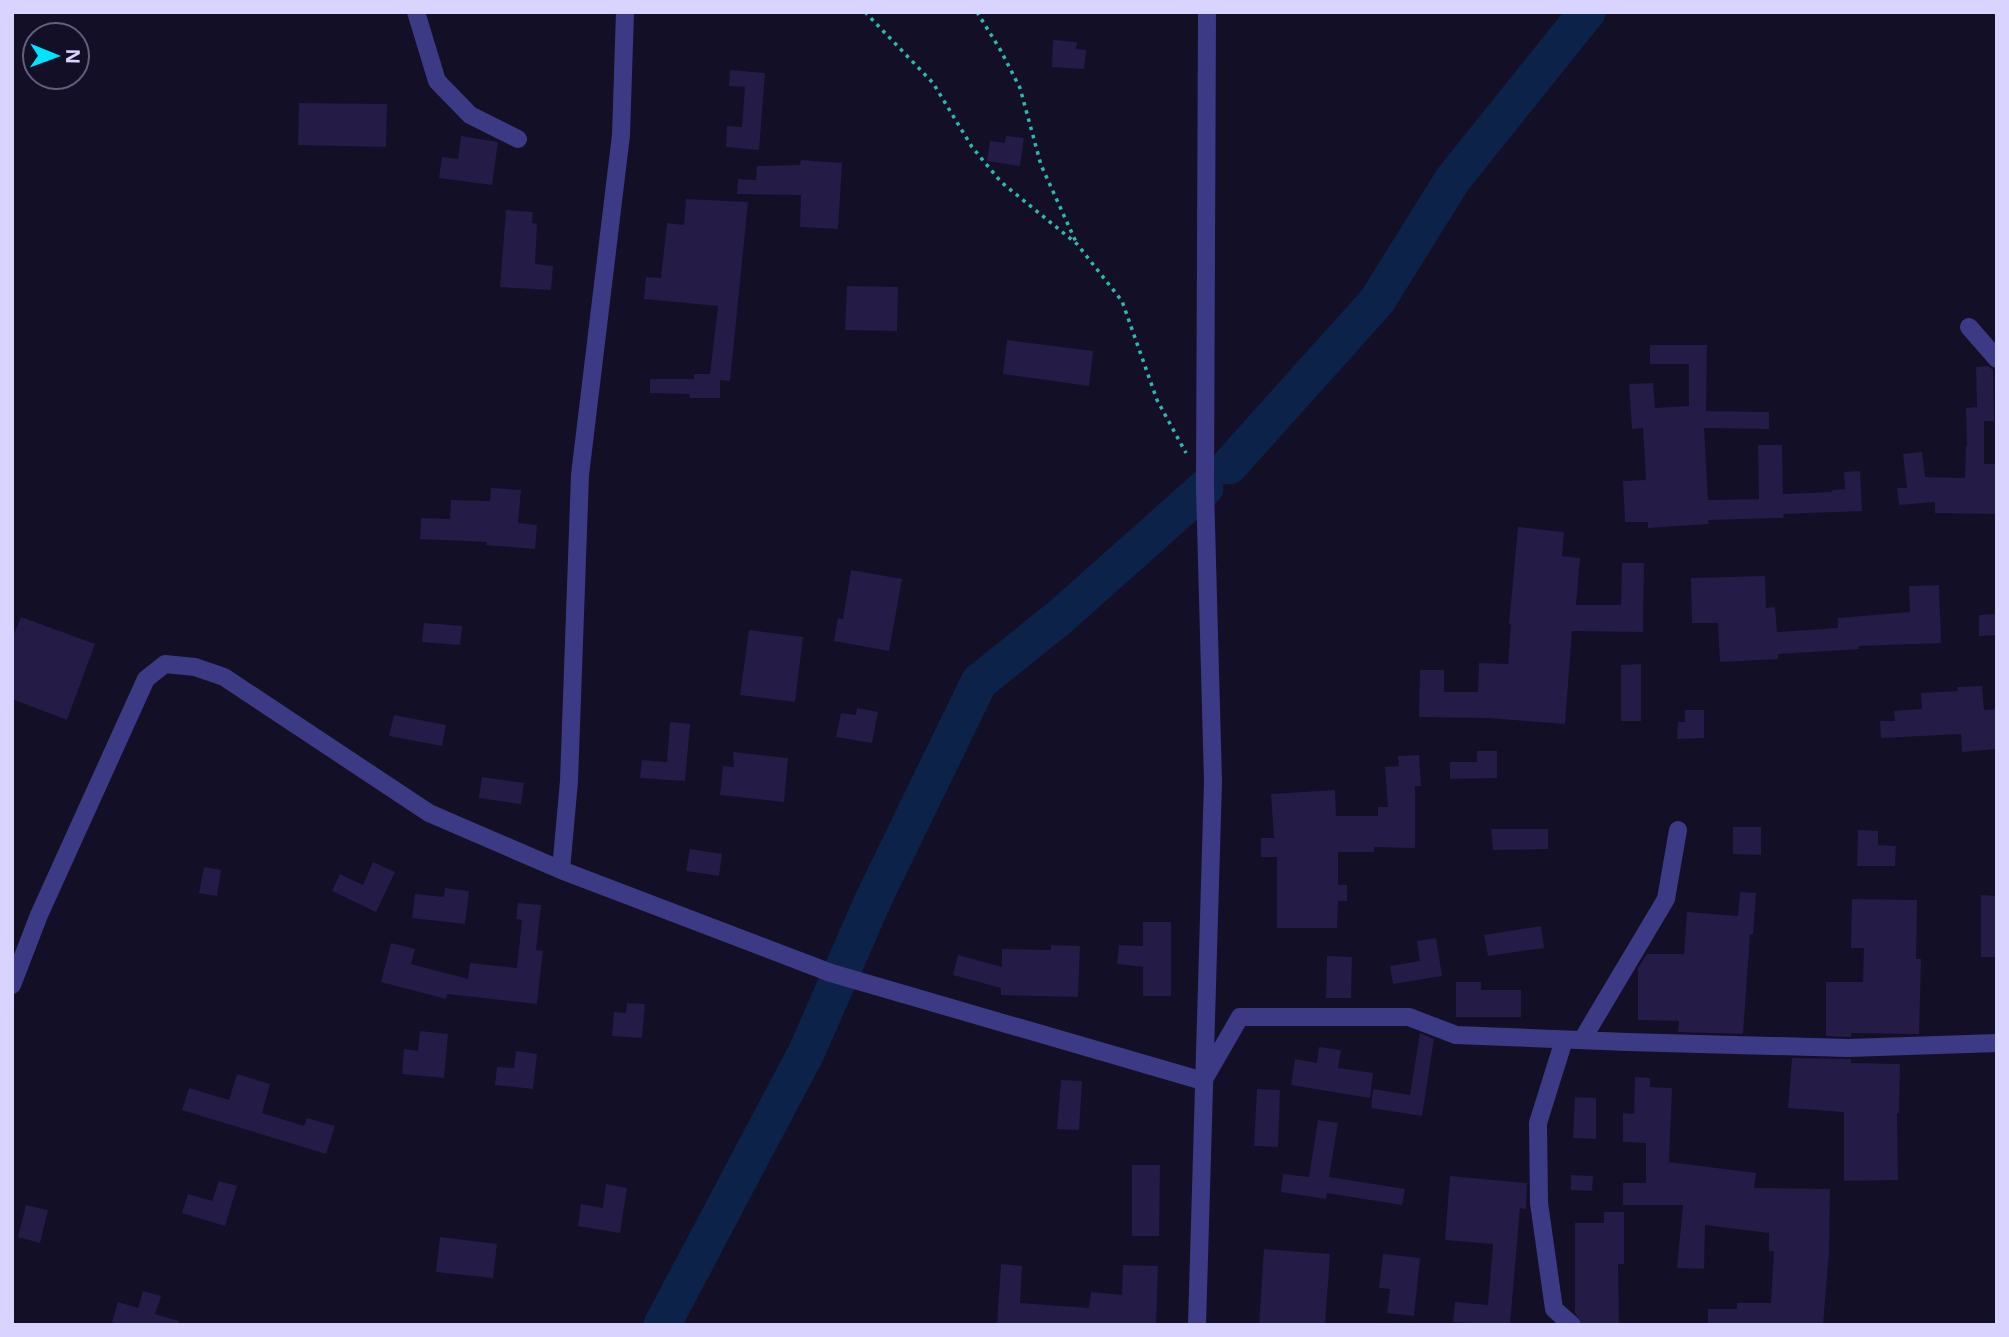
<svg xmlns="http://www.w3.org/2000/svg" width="2009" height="1337" font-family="'Noto Sans',sans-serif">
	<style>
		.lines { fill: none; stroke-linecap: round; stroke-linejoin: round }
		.river { stroke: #0c2248; stroke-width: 37 }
		.building { fill: #241b47 }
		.path { stroke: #2fb8b0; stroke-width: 3.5; stroke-dasharray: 3.5 5; stroke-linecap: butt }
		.minor { stroke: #3d3a85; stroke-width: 18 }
	</style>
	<rect width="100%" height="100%" fill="#130f26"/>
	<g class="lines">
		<path class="river" d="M 1229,466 L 1377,301 L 1453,179 L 1587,12
			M 662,1325 L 807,1051 L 874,898 L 979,682 L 1060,617 L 1205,488"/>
	</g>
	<path class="building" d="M 1053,40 L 1077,42 L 1076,49 L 1086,50 L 1084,69 L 1052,67 Z
		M 730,70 L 765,73 L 759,150 L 726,147 L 727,126 L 742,127 L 745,87 L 729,86 Z
		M 299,103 L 387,104 L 386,147 L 298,145 Z
		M 461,136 L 498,142 L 492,185 L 439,178 L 442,157 L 458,159 Z
		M 1006,136 L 1024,138 L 1020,166 L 987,161 L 990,141 L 1005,143 Z
		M 801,160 L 842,163 L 838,229 L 800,227 L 801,195 L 737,194 L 738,179 L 756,180 L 757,166 L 800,165 Z
		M 686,199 L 748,202 L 730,381 L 720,380 L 720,398 L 689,398 L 690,394 L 650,393 L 650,379 L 694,379 L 694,374 L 710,374 L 718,306 L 644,299 L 646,277 L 661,278 L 667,223 L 684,225 Z
		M 506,210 L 533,212 L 532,223 L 537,224 L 535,264 L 553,266 L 551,290 L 500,287 Z
		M 847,286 L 898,287 L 897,331 L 845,330 Z
		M 1007,340 L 1093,351 L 1089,386 L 1003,374 Z
		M 1650,345 L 1707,345 L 1706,411 L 1769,412 L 1769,429 L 1704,428 L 1708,500 L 1759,499 L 1758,445 L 1782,445 L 1783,494 L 1832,492 L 1832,490 L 1845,489 L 1844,472 L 1860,471 L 1862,511 L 1783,514 L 1784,518 L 1708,520 L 1709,524 L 1648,528 L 1648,522 L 1625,522 L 1623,481 L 1646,480 L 1643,428 L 1632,429 L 1629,384 L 1653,383 L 1655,408 L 1689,406 L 1689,364 L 1650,364 Z
		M 1988,366 L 1993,370 L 1994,421 L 1984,421 L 1984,464 L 1997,464 L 1997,514 L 1935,513 L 1935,502 L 1899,505 L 1897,488 L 1907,488 L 1903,454 L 1922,452 L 1925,477 L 1965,478 L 1966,446 L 1967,446 L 1966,408 L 1977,407 L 1976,367 Z
		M 491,488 L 521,490 L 518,523 L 537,525 L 535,549 L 486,545 L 487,542 L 420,539 L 421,518 L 450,519 L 451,500 L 490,501 Z
		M 1518,527 L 1564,532 L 1562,556 L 1580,558 L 1576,605 L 1621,605 L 1622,563 L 1644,563 L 1643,632 L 1572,631 L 1565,724 L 1489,718 L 1419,717 L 1420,670 L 1444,670 L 1444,692 L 1478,692 L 1479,663 L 1508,664 L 1511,624 L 1509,624 Z
		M 851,570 L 902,579 L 889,651 L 834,641 L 838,618 L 843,619 Z
		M 1765,576 L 1766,608 L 1775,607 L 1777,632 L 1838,628 L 1838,618 L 1910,612 L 1909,586 L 1939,585 L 1941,643 L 1859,646 L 1859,649 L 1778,654 L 1778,659 L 1720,662 L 1718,623 L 1692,623 L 1691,578 Z
		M 1997,614 L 1997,635 L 1979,636 L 1979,615 Z
		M 21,617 L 95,644 L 67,720 L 12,699 L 12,639 Z
		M 424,623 L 462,626 L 460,645 L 422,642 Z
		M 749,630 L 803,637 L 795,702 L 740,695 Z
		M 1641,664 L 1641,721 L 1621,721 L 1621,665 Z
		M 1982,686 L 1984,710 L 1997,709 L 1997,749 L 1962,752 L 1961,734 L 1881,738 L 1880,721 L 1895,721 L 1894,711 L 1922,709 L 1921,693 L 1958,691 L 1957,687 Z
		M 857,708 L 878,712 L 872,743 L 836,737 L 841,713 L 856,715 Z
		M 1685,710 L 1704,710 L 1704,738 L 1677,739 L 1678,722 L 1685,722 Z
		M 394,715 L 446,725 L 442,746 L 389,736 Z
		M 670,722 L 690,724 L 685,781 L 640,778 L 642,760 L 667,762 Z
		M 1477,751 L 1497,751 L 1497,778 L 1450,779 L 1450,762 L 1477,762 Z
		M 733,752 L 788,758 L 784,802 L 720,795 L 723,766 L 734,767 Z
		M 1419,755 L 1421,786 L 1415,786 L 1415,848 L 1374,847 L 1374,852 L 1338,852 L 1338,885 L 1347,885 L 1347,901 L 1338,901 L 1337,928 L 1277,928 L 1277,857 L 1261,857 L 1261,838 L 1274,838 L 1271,794 L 1335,790 L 1336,816 L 1378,816 L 1378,807 L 1388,807 L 1385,767 L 1399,766 L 1398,756 Z
		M 482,777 L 524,783 L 521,804 L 479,798 Z
		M 1733,827 L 1761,827 L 1761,855 L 1733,854 Z
		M 1491,829 L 1548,829 L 1548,849 L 1493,850 Z
		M 1858,830 L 1878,831 L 1878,845 L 1896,846 L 1895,866 L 1857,866 Z
		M 690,849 L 722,854 L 719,876 L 686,871 Z
		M 373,862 L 395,872 L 376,912 L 332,891 L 340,874 L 363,885 Z
		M 204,867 L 221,870 L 217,896 L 199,893 Z
		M 445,888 L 469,891 L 465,924 L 412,918 L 415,894 L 444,897 Z
		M 1740,892 L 1756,893 L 1753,934 L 1750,934 L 1743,1034 L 1678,1032 L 1679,1021 L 1638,1020 L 1638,968 L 1647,954 L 1684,954 L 1687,912 L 1738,916 Z
		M 1981,895 L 1997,896 L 1997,957 L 1981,957 Z
		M 1852,899 L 1917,900 L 1916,959 L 1921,959 L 1919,1034 L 1851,1033 L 1851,1037 L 1826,1036 L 1826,982 L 1863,982 L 1864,948 L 1851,948 Z
		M 518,903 L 541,905 L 536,950 L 543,951 L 537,1004 L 447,994 L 446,999 L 381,982 L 391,943 L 415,949 L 411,964 L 468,979 L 470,963 L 517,968 L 522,920 L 516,919 Z
		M 1143,922 L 1171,922 L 1171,996 L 1143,996 L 1143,967 L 1117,964 L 1119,945 L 1143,946 Z
		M 1541,926 L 1544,948 L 1488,956 L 1484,935 Z
		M 1436,938 L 1442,976 L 1393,984 L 1390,966 L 1420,961 L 1417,941 Z
		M 1051,945 L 1080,946 L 1078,997 L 1001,995 L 1001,988 L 953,975 L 958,955 L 1002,967 L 1002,949 L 1051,950 Z
		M 1327,956 L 1352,957 L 1351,998 L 1326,998 Z
		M 1456,982 L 1481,982 L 1481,990 L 1521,990 L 1521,1017 L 1456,1017 Z
		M 627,1003 L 645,1004 L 642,1038 L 612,1036 L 614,1012 L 626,1013 Z
		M 420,1031 L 448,1034 L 444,1078 L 402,1074 L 404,1049 L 418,1051 Z
		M 1420,1033 L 1434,1039 L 1422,1116 L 1371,1108 L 1373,1089 L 1410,1095 Z
		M 1319,1047 L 1341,1050 L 1338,1068 L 1373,1073 L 1370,1098 L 1291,1085 L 1295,1059 L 1317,1063 Z
		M 516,1051 L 537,1054 L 533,1089 L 495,1085 L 497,1067 L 514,1068 Z
		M 1792,1058 L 1851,1059 L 1851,1063 L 1900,1064 L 1899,1113 L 1897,1113 L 1898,1180 L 1844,1181 L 1844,1112 L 1788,1108 Z
		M 237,1074 L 270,1084 L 262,1113 L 304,1126 L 307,1118 L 335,1126 L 326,1154 L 182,1110 L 189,1088 L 229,1100 Z
		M 1635,1077 L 1650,1078 L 1650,1087 L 1672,1088 L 1669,1162 L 1756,1173 L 1754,1188 L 1830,1189 L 1829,1252 L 1823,1325 L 1708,1325 L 1708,1309 L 1737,1309 L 1737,1303 L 1771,1303 L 1774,1251 L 1769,1251 L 1769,1233 L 1705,1225 L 1704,1269 L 1677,1268 L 1683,1205 L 1623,1205 L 1623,1183 L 1646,1183 L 1646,1143 L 1623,1142 L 1623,1113 L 1634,1114 Z
		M 1061,1080 L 1082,1081 L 1079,1130 L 1057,1129 Z
		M 1257,1089 L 1280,1090 L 1278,1147 L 1254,1146 Z
		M 1575,1097 L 1596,1098 L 1596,1139 L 1573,1138 Z
		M 1318,1120 L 1338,1123 L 1329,1177 L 1405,1189 L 1402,1205 L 1327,1193 L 1326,1199 L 1281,1192 L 1283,1174 L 1309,1177 Z
		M 1132,1165 L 1160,1165 L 1159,1236 L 1132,1236 Z
		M 1571,1175 L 1593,1176 L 1592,1191 L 1571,1190 Z
		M 1450,1176 L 1527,1183 L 1526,1209 L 1520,1208 L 1510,1325 L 1453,1322 L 1455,1302 L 1488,1305 L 1493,1244 L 1445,1240 Z
		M 219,1181 L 237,1186 L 225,1226 L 182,1213 L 188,1194 L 212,1201 Z
		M 606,1184 L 627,1188 L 620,1233 L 578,1226 L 581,1204 L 603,1208 Z
		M 26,1205 L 48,1210 L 40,1243 L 18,1237 Z
		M 1604,1212 L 1624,1212 L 1624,1264 L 1618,1264 L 1619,1324 L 1583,1325 L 1575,1313 L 1575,1223 L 1604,1223 Z
		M 440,1237 L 497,1244 L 493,1278 L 436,1272 Z
		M 1264,1249 L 1330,1254 L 1325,1325 L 1259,1325 Z
		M 1383,1254 L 1420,1258 L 1414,1316 L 1387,1313 L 1390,1289 L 1379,1288 Z
		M 1001,1264 L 1022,1266 L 1020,1303 L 1089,1308 L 1091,1292 L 1122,1295 L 1123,1265 L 1158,1266 L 1156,1325 L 997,1325 Z
		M 143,1291 L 161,1296 L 155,1314 L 179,1321 L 178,1325 L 121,1325 L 112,1322 L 118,1302 L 138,1308 Z"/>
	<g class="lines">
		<path class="path" d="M 865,12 L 933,83 L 972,147 L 1001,182 L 1077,244 L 1122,301 L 1157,400 L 1186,453
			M 977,12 L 1001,51 L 1020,88 L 1041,165 L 1076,242"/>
		<path class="minor" d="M 416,12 L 437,81 L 470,115 L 518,139
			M 1969,327 L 1997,359
			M 561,870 L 569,781 L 580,475 L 621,135 L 625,12
			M 12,985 L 39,915 L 146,679 L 165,664 L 195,667 L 224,677 L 429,813 L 561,870 L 831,973 L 1203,1081 L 1240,1017 L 1409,1017 L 1456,1035 L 1627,1042 L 1848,1048 L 1997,1043
			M 1564,1040 L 1538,1123 L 1539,1203 L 1554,1309 L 1572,1325
			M 1582,1040 L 1666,899 L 1678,830
			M 1197,1325 L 1213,781 L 1205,488 L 1207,12"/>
	</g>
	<rect width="2009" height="1337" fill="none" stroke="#d9d4ff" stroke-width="28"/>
	<g transform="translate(56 56) rotate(91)"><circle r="33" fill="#130f26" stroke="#625e7d" stroke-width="2"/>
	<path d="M0-5L12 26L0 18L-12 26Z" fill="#00e5ff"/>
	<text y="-10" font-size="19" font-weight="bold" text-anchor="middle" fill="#d9d4ff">N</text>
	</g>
</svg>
